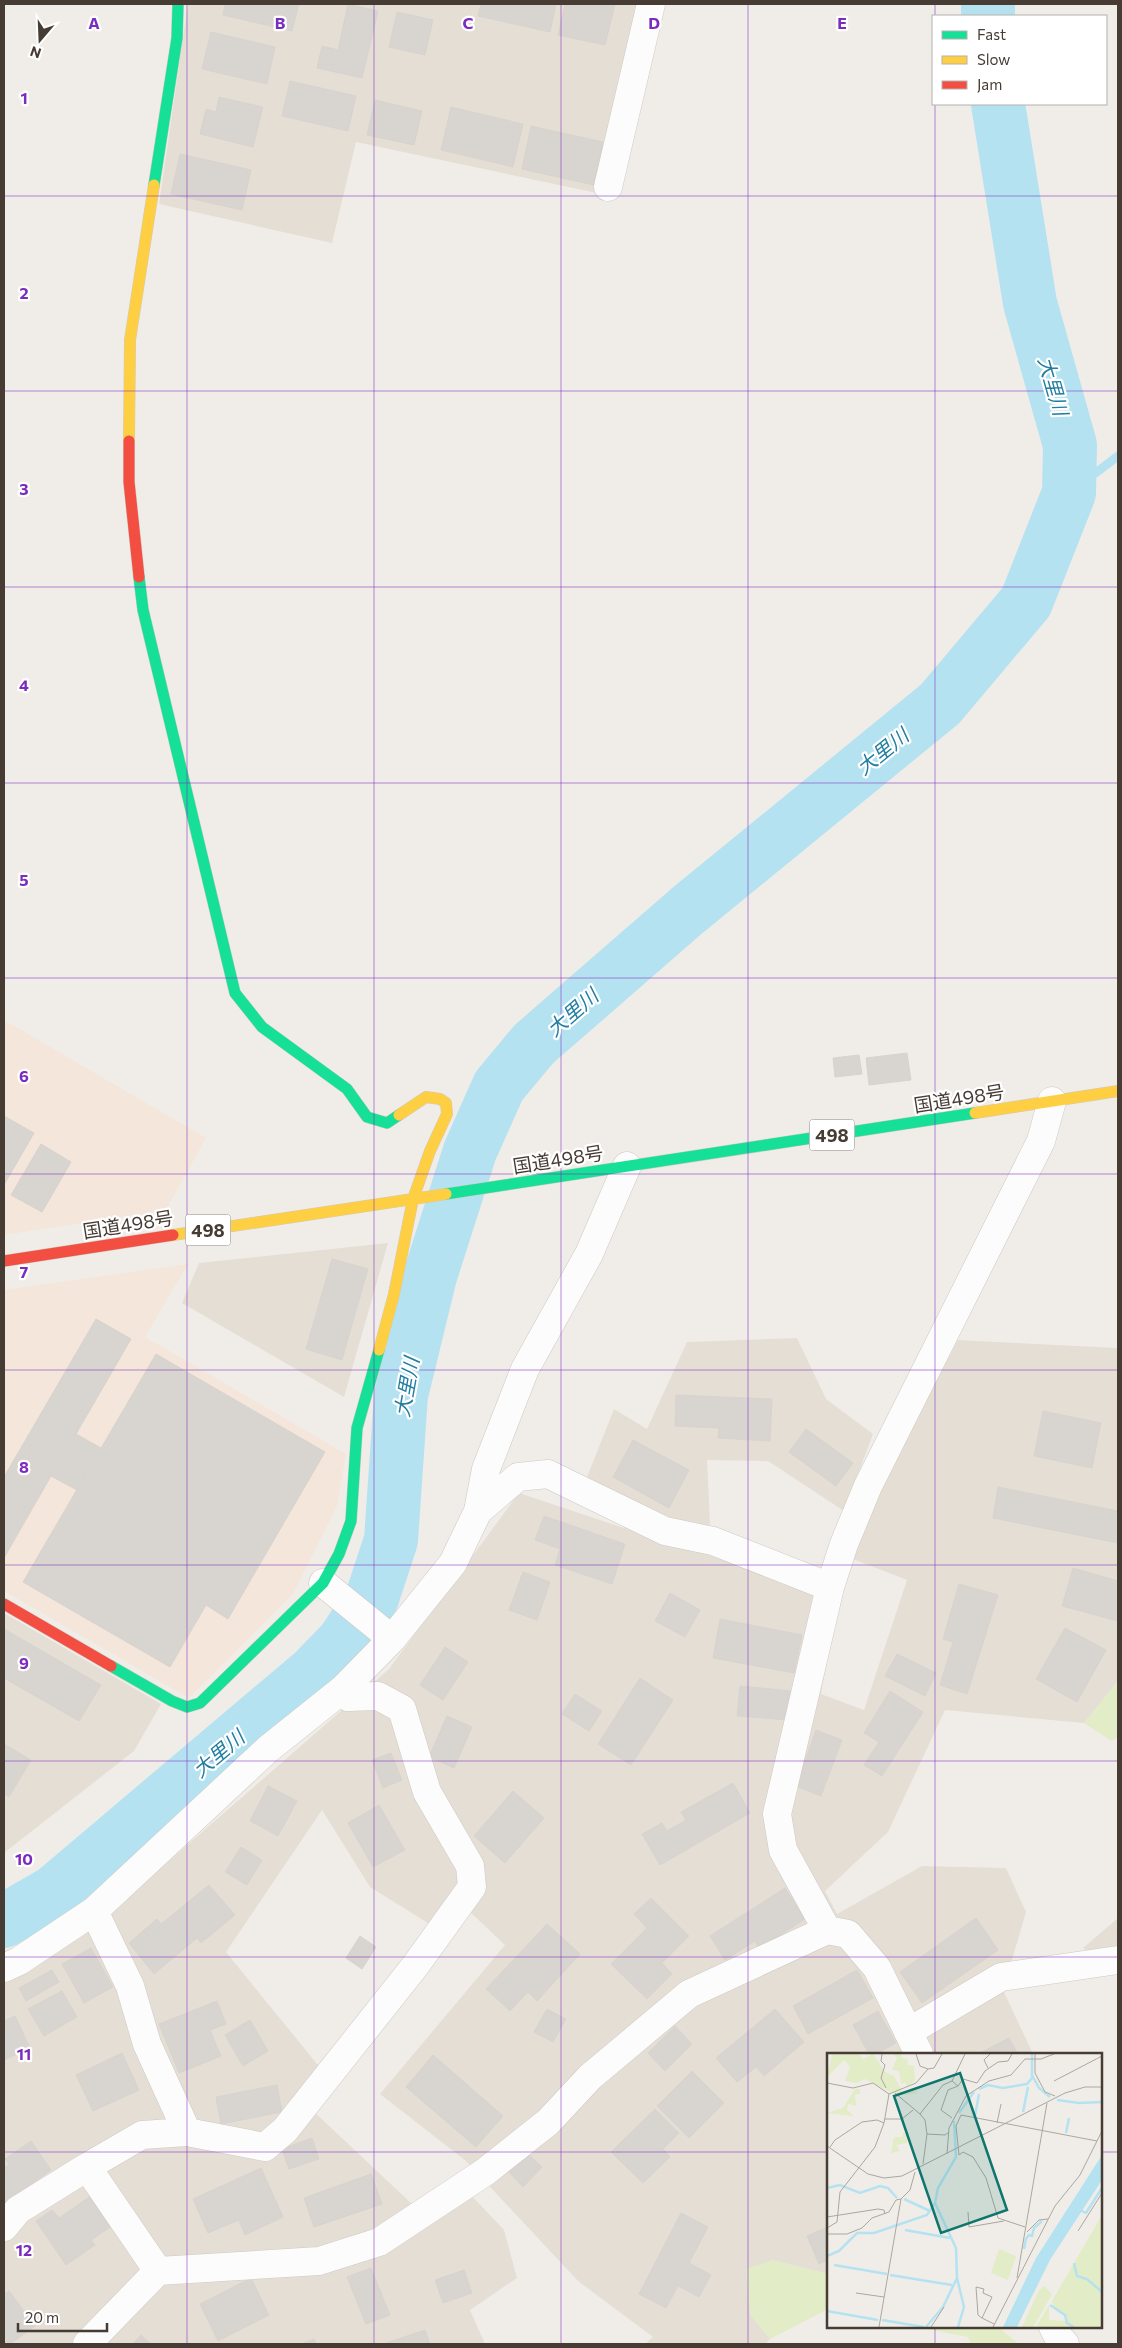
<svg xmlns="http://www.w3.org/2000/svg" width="1122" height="2348" font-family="Commissioner,'Noto Sans JP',sans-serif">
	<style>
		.residential { fill: #e5ded5 }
		.commercial { fill: #f4e6da }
		.green { fill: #e2ecc6 }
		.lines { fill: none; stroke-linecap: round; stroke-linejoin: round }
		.stream { stroke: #b5e2f1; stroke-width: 9 }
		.river { stroke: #b5e2f1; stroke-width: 54 }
		.building { fill: #d8d4cf; stroke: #d8d3ce }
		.street-casing { stroke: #cdc9c4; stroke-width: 29 }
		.fast-casing { stroke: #d1cac0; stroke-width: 12 }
		.slow-casing { stroke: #d1cac0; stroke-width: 12 }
		.jam-casing { stroke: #d1cac0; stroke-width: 12 }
		.street { stroke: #fdfcfc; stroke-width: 28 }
		.fast { stroke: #16e098; stroke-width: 11 }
		.slow { stroke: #ffcf43; stroke-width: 11 }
		.jam { stroke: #f24e42; stroke-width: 11 }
		.grid { fill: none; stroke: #7b2cbf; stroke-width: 1; stroke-opacity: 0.55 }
		.labels { text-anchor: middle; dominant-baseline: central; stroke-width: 4.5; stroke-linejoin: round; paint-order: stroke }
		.shield { fill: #fff; stroke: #7e7671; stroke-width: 1 }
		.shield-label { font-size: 18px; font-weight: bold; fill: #463c34 }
		.street-label { font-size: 19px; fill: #463c34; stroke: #fff }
		.water-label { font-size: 20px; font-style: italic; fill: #237ea1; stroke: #fff }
		.inset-river { fill: none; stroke: #b5e2f1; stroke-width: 2.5 }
		.inset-road { fill: none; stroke: #aca6a0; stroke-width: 1 }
		.view { fill: #0f766e; fill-opacity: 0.15; stroke: #0f766e; stroke-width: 2.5 }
		.inset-edge { fill: none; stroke: #463c34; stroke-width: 2.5 }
		.grid-label { font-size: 16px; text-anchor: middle; font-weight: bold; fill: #7b2cbf; stroke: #fff; stroke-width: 4.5; stroke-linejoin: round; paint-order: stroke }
	</style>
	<rect width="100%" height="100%" fill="#f0ede8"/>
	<path class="residential" d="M 188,4 L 640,4 L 597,193 L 356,142 L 332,243 L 159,204 Z
		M 388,1243 L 344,1397 L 182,1303 L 199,1263 Z
		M 797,1338 L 826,1399 L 873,1434 L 844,1511 L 768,1461 L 707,1460 L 710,1522 L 706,1554 L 837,1599 L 821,1694 L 864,1710 L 907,1580 L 853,1559 L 860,1526 L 958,1340 L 1118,1348 L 1118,1681 L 1084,1723 L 945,1710 L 888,1832 L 825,1891 L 837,1914 L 922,1866 L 1006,1868 L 1026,1912 L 1003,1990 L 1033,2054 L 828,2054 L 828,2274 L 772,2260 L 750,2314 L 770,2339 L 765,2344 L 645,2344 L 653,2337 L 578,2281 L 466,2161 L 380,2094 L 505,1945 L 468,1910 L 447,1935 L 370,1887 L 322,1810 L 226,1952 L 330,2080 L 309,2107 L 412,2204 L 453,2176 L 504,2230 L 517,2278 L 470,2310 L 485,2344 L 4,2344 L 4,1983 L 30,1971 L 114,1909 L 389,1669 L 519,1493 L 624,1528 L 633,1503 L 587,1477 L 614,1409 L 647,1429 L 687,1342 Z
		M 4,1613 L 161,1704 L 134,1751 L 4,1853 Z
		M 1118,1918 L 1118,1978 L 1118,1973 L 1083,1948 Z"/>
	<path class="commercial" d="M 4,1020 L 206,1138 L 166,1210 L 4,1235 Z
		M 188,1264 L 145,1337 L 346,1454 L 337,1506 L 293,1594 L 189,1698 L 4,1591 L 4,1290 Z"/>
	<path class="green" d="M 1118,1681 L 1118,1737 L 1112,1741 L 1084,1723 Z
		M 772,2260 L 828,2274 L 828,2309 L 770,2339 L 750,2314 L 746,2269 Z
		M 917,2327 L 998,2327 L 1019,2344 L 971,2344 L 968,2337 Z"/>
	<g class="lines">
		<path class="stream" d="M 1069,493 L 1118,456"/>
		<path class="river" d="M 988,4 L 988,16
			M 4,1921 L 54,1892 L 314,1672 L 344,1641 L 372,1598 L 391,1540 L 401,1395 L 430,1276 L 470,1151 L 499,1086 L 534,1044 L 688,910 L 940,704 L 1026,602 L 1069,493 L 1070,445 L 1030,303 L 998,104"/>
	</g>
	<path class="building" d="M 225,4 L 299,4 L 292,31 L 223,15 Z
		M 348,4 L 378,11 L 362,78 L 317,68 L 322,46 L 338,50 Z
		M 481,4 L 556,4 L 550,32 L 478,16 Z
		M 565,4 L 615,4 L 605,45 L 558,35 Z
		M 397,12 L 433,20 L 425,55 L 389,47 Z
		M 211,32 L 275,47 L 267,84 L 202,69 Z
		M 290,81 L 356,96 L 348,131 L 282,116 Z
		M 219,97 L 263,107 L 253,147 L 200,134 L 206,109 L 216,112 Z
		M 375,100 L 422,111 L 414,145 L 367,135 Z
		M 451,107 L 523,124 L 513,167 L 441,150 Z
		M 531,126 L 603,142 L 594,185 L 522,169 Z
		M 180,154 L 251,170 L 242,210 L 171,194 Z
		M 907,1053 L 911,1080 L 869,1085 L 866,1058 Z
		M 859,1055 L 862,1074 L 835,1077 L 833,1058 Z
		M 4,1116 L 34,1133 L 4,1185 Z
		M 41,1144 L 71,1162 L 42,1212 L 11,1195 Z
		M 332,1259 L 368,1269 L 342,1360 L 306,1349 Z
		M 96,1319 L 131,1339 L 76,1434 L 101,1448 L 77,1490 L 51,1476 L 4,1558 L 4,1477 Z
		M 156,1354 L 325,1452 L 228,1619 L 206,1605 L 170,1667 L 23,1582 Z
		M 676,1395 L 772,1399 L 770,1441 L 718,1438 L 719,1428 L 675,1426 Z
		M 1043,1411 L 1101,1423 L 1092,1468 L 1034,1456 Z
		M 806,1429 L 853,1463 L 836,1486 L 789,1452 Z
		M 633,1440 L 689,1470 L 669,1508 L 613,1477 Z
		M 998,1487 L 1118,1511 L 1118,1543 L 993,1518 Z
		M 544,1516 L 625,1544 L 612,1584 L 555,1565 L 560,1549 L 535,1540 Z
		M 1073,1568 L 1118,1581 L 1118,1621 L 1062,1606 Z
		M 523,1572 L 550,1582 L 537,1620 L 509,1610 Z
		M 959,1584 L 998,1595 L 967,1694 L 940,1685 L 953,1642 L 943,1639 Z
		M 670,1593 L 700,1610 L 685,1637 L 655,1621 Z
		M 720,1619 L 802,1635 L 794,1673 L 713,1658 Z
		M 1065,1628 L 1106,1650 L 1077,1702 L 1036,1679 Z
		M 4,1629 L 101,1685 L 79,1721 L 4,1678 Z
		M 445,1647 L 468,1662 L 443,1700 L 420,1685 Z
		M 897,1654 L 936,1673 L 925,1696 L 885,1676 Z
		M 640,1678 L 673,1700 L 631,1765 L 598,1744 Z
		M 740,1686 L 791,1691 L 789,1720 L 737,1716 Z
		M 890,1691 L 923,1712 L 882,1776 L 864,1765 L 879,1742 L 864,1733 Z
		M 575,1694 L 602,1711 L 589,1731 L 562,1714 Z
		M 447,1716 L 472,1727 L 454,1768 L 429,1757 Z
		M 816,1730 L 842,1740 L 821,1796 L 796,1786 Z
		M 4,1744 L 31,1760 L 9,1797 L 4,1794 Z
		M 391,1753 L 402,1780 L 383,1788 L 372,1760 Z
		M 733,1783 L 750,1813 L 660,1865 L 642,1834 L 662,1823 L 667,1831 L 686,1820 L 681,1812 Z
		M 268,1786 L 297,1801 L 278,1836 L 250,1821 Z
		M 513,1791 L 544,1818 L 505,1863 L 474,1836 Z
		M 379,1805 L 405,1850 L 373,1867 L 348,1823 Z
		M 241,1847 L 262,1860 L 247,1885 L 225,1872 Z
		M 209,1885 L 235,1915 L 201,1943 L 197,1938 L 154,1974 L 129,1943 L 157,1919 L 161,1924 Z
		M 785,1888 L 805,1919 L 759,1949 L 755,1941 L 725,1960 L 710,1936 Z
		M 651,1898 L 689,1936 L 662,1963 L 672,1974 L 647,1999 L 611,1964 L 647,1928 L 634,1914 Z
		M 976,1918 L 998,1950 L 922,2003 L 900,1972 Z
		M 547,1924 L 580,1954 L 537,2001 L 528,1992 L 510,2011 L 486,1989 Z
		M 360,1936 L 376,1947 L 362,1969 L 346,1958 Z
		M 91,1948 L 113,1987 L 84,2003 L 62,1964 Z
		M 52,1970 L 59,1982 L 26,2001 L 19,1988 Z
		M 857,1970 L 873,1998 L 808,2034 L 793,2006 Z
		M 62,1991 L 77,2017 L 44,2036 L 28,2009 Z
		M 217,2001 L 226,2024 L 210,2030 L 221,2056 L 179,2073 L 159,2024 Z
		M 547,2009 L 566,2019 L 553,2042 L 534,2032 Z
		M 775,2009 L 804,2042 L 764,2076 L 756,2067 L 737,2082 L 716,2058 Z
		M 878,2011 L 896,2043 L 876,2054 L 869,2054 L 853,2025 Z
		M 15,2016 L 30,2048 L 4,2060 L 4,2021 Z
		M 250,2020 L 268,2051 L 243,2066 L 225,2035 Z
		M 675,2026 L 692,2044 L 665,2071 L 648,2053 Z
		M 1009,2038 L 1018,2054 L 978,2054 Z
		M 122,2053 L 139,2090 L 93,2111 L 76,2075 Z
		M 433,2055 L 503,2116 L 476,2147 L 406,2087 Z
		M 692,2071 L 724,2103 L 689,2138 L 657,2106 Z
		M 277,2085 L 282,2112 L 221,2124 L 216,2097 Z
		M 655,2109 L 679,2133 L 663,2149 L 670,2157 L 643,2183 L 611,2152 Z
		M 312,2138 L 319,2159 L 289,2169 L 282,2149 Z
		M 31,2141 L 51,2170 L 4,2203 L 4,2168 L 9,2164 L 5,2159 Z
		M 526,2152 L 542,2167 L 523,2187 L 508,2171 Z
		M 261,2168 L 283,2217 L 245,2235 L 239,2220 L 208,2233 L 193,2199 Z
		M 371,2174 L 382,2204 L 314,2227 L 304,2198 Z
		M 91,2196 L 112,2226 L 91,2240 L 95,2245 L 66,2265 L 36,2221 L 52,2210 L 59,2218 Z
		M 681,2213 L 708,2227 L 689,2263 L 711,2275 L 699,2297 L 678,2286 L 666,2308 L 639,2294 Z
		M 828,2227 L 828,2260 L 819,2264 L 807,2236 Z
		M 371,2268 L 390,2315 L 366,2324 L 347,2277 Z
		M 464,2270 L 472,2293 L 443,2303 L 435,2280 Z
		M 251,2278 L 269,2315 L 218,2341 L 200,2304 Z
		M 9,2291 L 35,2326 L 10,2344 L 4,2344 L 4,2295 Z
		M 425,2330 L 430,2344 L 383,2344 Z
		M 141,2335 L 151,2344 L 133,2344 Z
		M 314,2339 L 316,2344 L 301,2344 Z"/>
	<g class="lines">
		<defs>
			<path id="street" d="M 608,187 L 651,4
				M 478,1511 L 518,1477 L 548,1474 L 665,1531 L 713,1541 L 830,1587
				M 323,1583 L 392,1639
				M 94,1911 L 130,1986 L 147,2044 L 187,2132
				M 827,1930 L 783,1850 L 777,1814 L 830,1587 L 844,1544 L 868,1486 L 1041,1141 L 1052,1101
				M 4,1968 L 19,1961 L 94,1911 L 268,1749 L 343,1689 L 392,1639 L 453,1563 L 478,1511 L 486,1469 L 525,1369 L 589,1254 L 627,1166
				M 908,2032 L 1001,1977 L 1118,1960
				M 87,2167 L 142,2135 L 187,2132 L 265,2147 L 285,2130 L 415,1966 L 472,1887 L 470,1866 L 427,1792 L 402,1709 L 378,1696 L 348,1697 L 343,1689
				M 4,2227 L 18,2210 L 87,2167 L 158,2271 L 319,2261 L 379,2242 L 485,2172 L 548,2122 L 590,2077 L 689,1994 L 827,1930 L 848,1934 L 877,1968 L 919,2054
				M 1053,2327 L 1057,2335 L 1065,2344
				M 87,2344 L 158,2271"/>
			<path id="fast" d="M 154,185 L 177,38 L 178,4
				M 139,577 L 143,610 L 235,993 L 262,1027 L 347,1089 L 367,1117 L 387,1123 L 399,1115
				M 446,1194 L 975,1113
				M 111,1666 L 172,1701 L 187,1707 L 200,1703 L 323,1583 L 339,1554 L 351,1521 L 357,1428 L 379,1350"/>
			<path id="slow" d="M 129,441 L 130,340 L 154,185
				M 975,1113 L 1118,1091
				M 173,1235 L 446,1194
				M 379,1350 L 394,1294 L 413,1199 L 430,1151 L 447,1114 L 446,1103 L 440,1099 L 426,1097 L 399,1115"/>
			<path id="jam" d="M 129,441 L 129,482 L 139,577
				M 4,1261 L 173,1235
				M 4,1604 L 111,1666"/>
		</defs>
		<use href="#street" class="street-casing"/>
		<use href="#fast" class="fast-casing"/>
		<use href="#slow" class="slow-casing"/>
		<use href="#jam" class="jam-casing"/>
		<use href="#street" class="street"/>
		<use href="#fast" class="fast"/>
		<use href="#slow" class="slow"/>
		<use href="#jam" class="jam"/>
	</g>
	<path class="grid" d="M 187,4 L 187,2344M 374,4 L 374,2344M 561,4 L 561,2344M 748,4 L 748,2344M 935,4 L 935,16M 935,104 L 935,2054M 4,196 L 1118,196M 4,391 L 1118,391M 4,587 L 1118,587M 4,783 L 1118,783M 4,978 L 1118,978M 4,1174 L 1118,1174M 4,1370 L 1118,1370M 4,1565 L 1118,1565M 4,1761 L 1118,1761M 4,1957 L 1118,1957M 4,2152 L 828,2152M 1101,2152 L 1118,2152M 935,2327 L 935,2344"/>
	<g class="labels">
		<g class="shield">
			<rect x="809.5" y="1119.5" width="45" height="31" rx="4"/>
			<rect x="185.5" y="1214.5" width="45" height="31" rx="4"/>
		</g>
		<g class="shield-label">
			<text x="832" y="1135">498</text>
			<text x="208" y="1230">498</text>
		</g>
		<g class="street-label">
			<text transform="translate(959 1098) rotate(-9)">国道498号</text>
			<text transform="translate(558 1159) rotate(-9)">国道498号</text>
			<text transform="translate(128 1224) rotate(-9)">国道498号</text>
		</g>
		<g class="water-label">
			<text transform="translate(1054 386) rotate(74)">大里川</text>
			<text transform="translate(882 751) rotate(-39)">大里川</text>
			<text transform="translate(572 1012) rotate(-41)">大里川</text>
			<text transform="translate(406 1387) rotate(-80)">大里川</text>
			<text transform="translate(218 1753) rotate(-40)">大里川</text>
		</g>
	</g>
	<g transform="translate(827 2053)">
		<rect width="275" height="275" fill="#f0ede8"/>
		<path d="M 5,1 L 32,1 L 36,6 L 46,1 L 58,19 L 67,23 L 76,40 L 88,36 L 91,40 L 76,42 L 63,39 L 38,26 L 30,30 L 18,28 L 23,14 L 17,7 L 0,24 ZM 66,1 L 74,1 L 75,5 L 81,6 L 80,12 L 87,13 L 88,27 L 80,34 L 79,29 L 74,31 L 72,18 L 65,17 L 70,5 ZM 28,36 L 33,36 L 33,41 L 28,41 L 29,53 L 21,51 L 20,57 L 27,63 L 0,60 L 16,55 ZM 82,79 L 80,90 L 69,92 L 73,98 L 64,100 L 67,84 L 75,84 L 76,80 ZM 275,162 L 275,274 L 209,274 L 222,252 L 222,267 L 240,268 L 238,261 L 227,255 L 225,248 ZM 172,196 L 189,203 L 181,227 L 164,220 ZM 217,233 L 225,241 L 214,261 L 206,274 L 195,274 L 212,237 Z" fill="#e2ecc6"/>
		<path d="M 275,102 L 275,127 L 223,207 L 190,274 L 176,274 L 209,205 Z" fill="#b5e2f1"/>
		<path class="inset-river" d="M 205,22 L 212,35 L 223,44M 152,36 L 161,32 L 176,35 L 200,31 L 205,25 L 205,1M 230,47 L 252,50 L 275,49M 196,59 L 201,34M 132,60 L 147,39M 148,63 L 152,41M 239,80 L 242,65M 0,135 L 13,132 L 33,140 L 53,133 L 61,135 L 70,145M 77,146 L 103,158M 253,157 L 259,160 L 275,135M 78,177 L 123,185M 197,196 L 199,186 L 202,182 L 205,183 L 207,175 L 215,168M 0,203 L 12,198 L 30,180 L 47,180 L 100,162 L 108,150M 247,210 L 250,223 L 260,226 L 275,239M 7,212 L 60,221M 63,222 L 125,232M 130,225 L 137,254 L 131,274M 223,252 L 238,262 L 240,270 L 247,274M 0,258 L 51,267M 55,267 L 97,274M 99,274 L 116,254 L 130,225 L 129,195 L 108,150 L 111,135 L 129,104 L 127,68"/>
		<path class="inset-road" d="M 55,1 L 54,8 L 58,12 L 54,25 L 59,35M 89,1 L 93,13 L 101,16M 208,1 L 208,20 L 218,39 L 228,43M 161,15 L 157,7 L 163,1M 125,28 L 138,1M 227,28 L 275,3M 0,30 L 26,35 L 46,30 L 62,41 L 57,70 L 48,94 L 13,139 L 10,169 L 0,175M 68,40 L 93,61 L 116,32 L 125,28 L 131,33 L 136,26 L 150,30 L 158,18 L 171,9 L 181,8 L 185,1M 62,41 L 89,30 L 101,16 L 107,15 L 115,1M 93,61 L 98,67 L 100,81 L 96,111M 125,65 L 114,57 L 121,37 L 131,33M 58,66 L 75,66 L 86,57M 170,70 L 174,51M 100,81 L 118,82 L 122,79M 0,93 L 41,121 L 57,125 L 75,123 L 238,40 L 258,34 L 275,34M 3,94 L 8,87 L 35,69 L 50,67 L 57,70M 120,101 L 122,75 L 139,43 L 162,28 L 184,22 L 198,6 L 214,6 L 227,1M 141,159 L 142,174 L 177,168M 0,164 L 51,156 L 57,157 L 58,161M 198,174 L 171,165 L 159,125 L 146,104 L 136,99 L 132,102 L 129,73 L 134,62 L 270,88M 251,178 L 275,140M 200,179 L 212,167 L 221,166M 0,181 L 20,181 L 35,175 L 45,165 L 62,159 L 69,147 L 74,146M 190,225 L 220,50M 29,240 L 57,244M 155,265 L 165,244 L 156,240 L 157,236 L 149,234 L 151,262 L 152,263 L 155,265 L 167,271M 52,274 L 74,146 L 83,137 L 88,119M 104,274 L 117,254M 166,274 L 228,153 L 253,122 L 275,78"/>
		<path class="view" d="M 133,20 L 180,157 L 114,180 L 67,43 Z"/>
		<rect width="275" height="275" class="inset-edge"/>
	</g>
	<g class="grid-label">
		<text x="94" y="29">A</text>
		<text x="280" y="29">B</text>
		<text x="468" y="29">C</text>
		<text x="654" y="29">D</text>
		<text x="842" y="29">E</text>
		<text x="24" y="104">1</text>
		<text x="24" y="299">2</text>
		<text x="24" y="495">3</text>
		<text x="24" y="691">4</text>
		<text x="24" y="886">5</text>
		<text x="24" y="1082">6</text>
		<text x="24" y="1278">7</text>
		<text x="24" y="1473">8</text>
		<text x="24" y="1669">9</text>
		<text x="24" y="1865">10</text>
		<text x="24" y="2060">11</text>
		<text x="24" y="2256">12</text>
	</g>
	<rect width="1122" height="2348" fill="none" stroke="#463c34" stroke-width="10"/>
	<rect x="932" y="15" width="175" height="90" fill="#ffffff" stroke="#b5b1ae"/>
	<rect x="942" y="31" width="25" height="8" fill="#16e098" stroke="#b5b1ae"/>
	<text x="977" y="40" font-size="15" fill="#463c34">Fast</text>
	<rect x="942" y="56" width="25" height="8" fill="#ffcf43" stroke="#b5b1ae"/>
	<text x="977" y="65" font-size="15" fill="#463c34">Slow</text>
	<rect x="942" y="81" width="25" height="8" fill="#f24e42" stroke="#b5b1ae"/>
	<text x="977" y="90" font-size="15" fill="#463c34">Jam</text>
	<g transform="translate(40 40) rotate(199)" stroke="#ffffff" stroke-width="4" paint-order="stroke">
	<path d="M0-4L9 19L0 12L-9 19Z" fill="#463c34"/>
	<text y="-8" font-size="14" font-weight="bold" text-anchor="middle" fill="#463c34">N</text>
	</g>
	<path d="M18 2323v8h89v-8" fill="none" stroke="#463c34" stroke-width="2.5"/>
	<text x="25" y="2323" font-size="15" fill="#463c34" stroke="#ffffff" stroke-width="4" paint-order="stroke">20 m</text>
</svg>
